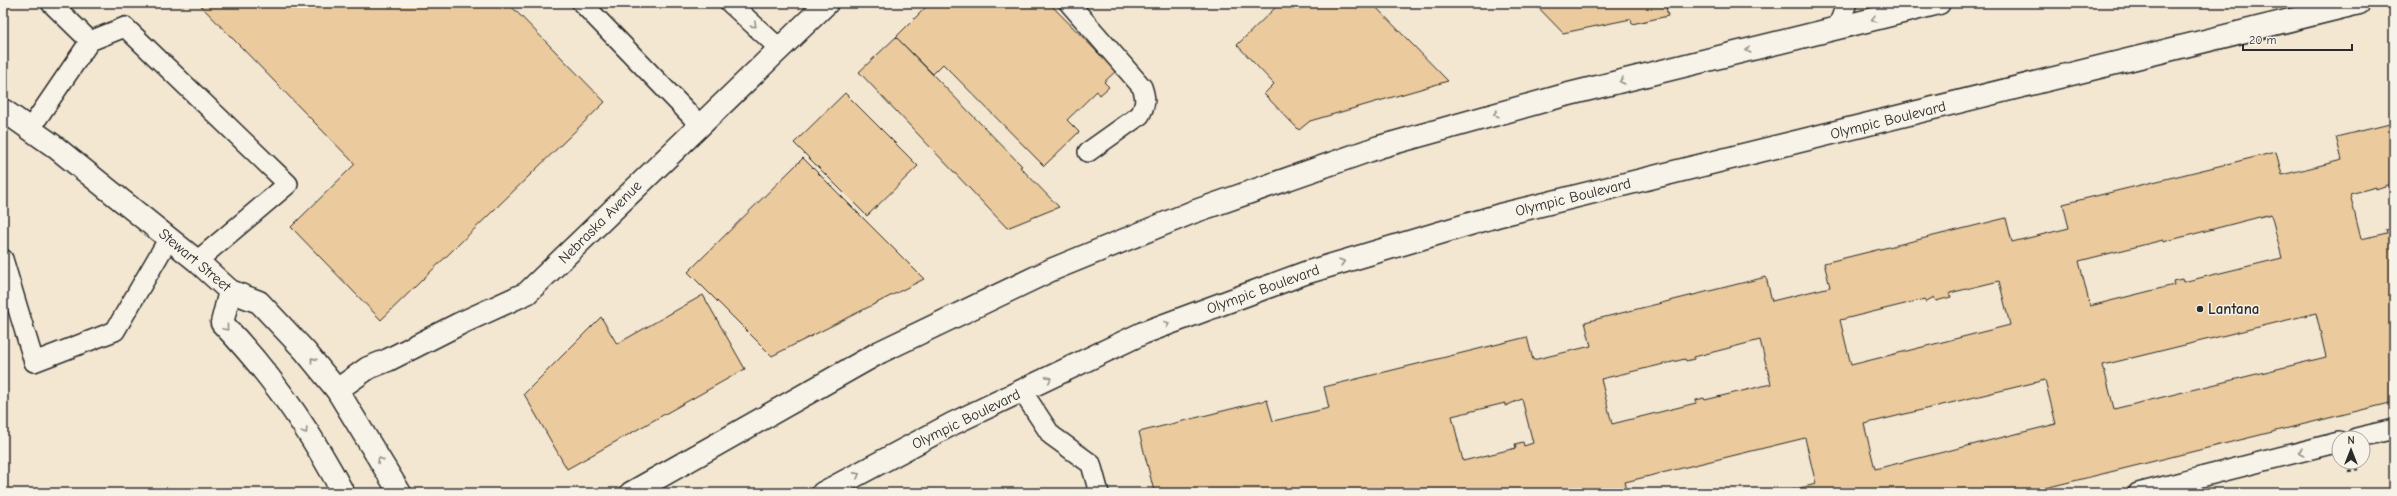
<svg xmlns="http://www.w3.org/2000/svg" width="2397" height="496" font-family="'Comic Neue',sans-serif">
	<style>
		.building { fill: #ebca9d; stroke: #2b2b2b; fill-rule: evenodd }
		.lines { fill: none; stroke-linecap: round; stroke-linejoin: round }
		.service-casing { stroke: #2b2b2b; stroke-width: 22 }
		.minor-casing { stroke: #2b2b2b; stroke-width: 25 }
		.tertiary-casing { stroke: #2b2b2b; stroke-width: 25 }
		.primary-casing { stroke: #2b2b2b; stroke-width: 25 }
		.path { stroke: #2b2b2b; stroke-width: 2.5; stroke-dasharray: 4 3; stroke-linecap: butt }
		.service { stroke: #f7f3e8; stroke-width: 19 }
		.minor { stroke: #f7f3e8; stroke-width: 22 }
		.tertiary { stroke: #f7f3e8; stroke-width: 22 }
		.primary { stroke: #f7f3e8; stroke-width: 22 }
		.tram { stroke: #2b2b2b; stroke-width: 1 }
		.oneway { stroke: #918f8a }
		.poi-dot { fill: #2b2b2b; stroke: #f7f3e8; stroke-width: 1.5 }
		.labels { text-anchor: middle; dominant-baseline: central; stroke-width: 3; stroke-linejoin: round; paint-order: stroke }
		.street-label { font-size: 15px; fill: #2b2b2b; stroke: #f7f3e8 }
		.poi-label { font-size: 15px; font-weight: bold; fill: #2b2b2b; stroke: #f7f3e8; text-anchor: start }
	</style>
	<rect width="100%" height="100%" fill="#f3e7d2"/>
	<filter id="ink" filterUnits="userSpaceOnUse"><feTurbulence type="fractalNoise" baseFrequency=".025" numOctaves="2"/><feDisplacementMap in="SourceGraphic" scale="8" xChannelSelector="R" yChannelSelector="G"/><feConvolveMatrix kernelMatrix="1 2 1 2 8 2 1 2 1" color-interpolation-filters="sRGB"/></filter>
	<g filter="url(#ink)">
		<path class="building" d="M 198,3 L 508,3 L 605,102 L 381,320 L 291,227 L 355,164 Z
			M 930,3 L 1049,3 L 1116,71 L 1104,82 L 1109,87 L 1100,95 L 1097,91 L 1067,120 L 1079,132 L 1044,166 L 943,64 L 933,74 L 896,37 Z
			M 1280,3 L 1372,3 L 1448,81 L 1310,121 L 1299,130 L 1264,94 L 1274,84 L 1237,45 Z
			M 1534,3 L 1684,3 L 1666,7 L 1668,16 L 1632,24 L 1631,19 L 1563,33 Z
			M 896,37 L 1022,166 L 1020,167 L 1059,207 L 1007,228 L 859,72 Z
			M 845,93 L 918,166 L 867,216 L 794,143 Z
			M 2394,123 L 2394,183 L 2376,189 L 2376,187 L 2350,194 L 2361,239 L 2387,233 L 2386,230 L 2394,228 L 2394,402 L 2025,493 L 1780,493 L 1816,484 L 1805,438 L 1625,482 L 1628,493 L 1146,493 L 1154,491 L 1139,432 L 1267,400 L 1273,421 L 1329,408 L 1324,387 L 1527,337 L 1533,360 L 1591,346 L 1585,322 L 1766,277 L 1772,301 L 1830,287 L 1824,263 L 2006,218 L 2012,242 L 2069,228 L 2063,204 L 2276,152 L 2282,175 L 2342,160 L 2336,137 ZM 2271,214 L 2282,258 L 2183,282 L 2182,279 L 2173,281 L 2174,285 L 2090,306 L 2079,261 L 2163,240 L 2163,242 ZM 1999,281 L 2010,325 L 1851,365 L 1840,320 L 1925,299 L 1925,302 L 1934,297 L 1936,301 L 1951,297 L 1950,293 ZM 2316,313 L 2326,357 L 2114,409 L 2103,365 ZM 1760,340 L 1771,384 L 1705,400 L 1704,398 L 1696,400 L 1696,403 L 1612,424 L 1601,379 L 1685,359 L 1686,361 L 1694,359 L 1694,357 ZM 2045,380 L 2056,424 L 1875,469 L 1864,424 ZM 1522,399 L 1533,443 L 1524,446 L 1523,442 L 1515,444 L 1516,448 L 1463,461 L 1452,416 L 1505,403 L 1505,406 Z
			M 803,158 L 924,279 L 772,356 L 688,272 Z
			M 703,295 L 745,369 L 567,469 L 524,394 L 601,317 L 617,344 Z"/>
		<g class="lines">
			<defs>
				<path id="service" d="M 582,3 L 699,124
					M 730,3 L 779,48
					M 1069,3 L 1142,87 C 1146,98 1146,104 1140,115 L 1088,152
					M 1837,28 L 1847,3
					M 90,41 L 125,27 L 288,184 L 197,261
					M 30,129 L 90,41 L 51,3
					M 3,259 L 34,362 L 115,331 L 169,238
					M 1022,391 L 1051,435 L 1091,464 L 1099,493
					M 2356,438 L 2394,429
					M 2138,493 L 2339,442"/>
				<path id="minor" d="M 337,390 L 368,368 L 388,360 L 459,324 L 527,293 L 827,3"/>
				<path id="tertiary" d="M 3,110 L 54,146 L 197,261 L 230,291 L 259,302 L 305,351 L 337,390 L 400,493
					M 230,291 L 222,323 C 270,373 311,432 343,493"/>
				<path id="primary" d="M 631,493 L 880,352 L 1051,270 L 1193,212 L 1379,147 L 1565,95 L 1939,3
					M 823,493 L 952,424 L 1143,333 L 1305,273 L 1500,215 L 2359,3"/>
			</defs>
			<use href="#service" class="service-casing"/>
			<use href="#minor" class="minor-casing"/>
			<use href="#tertiary" class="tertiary-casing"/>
			<use href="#primary" class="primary-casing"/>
			<path class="path" d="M 2349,471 L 2359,469"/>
			<use href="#service" class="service"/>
			<use href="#minor" class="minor"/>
			<use href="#tertiary" class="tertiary"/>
			<use href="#primary" class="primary"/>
			<path class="tram" d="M 2375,493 L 2394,488"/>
		</g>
		<defs><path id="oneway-chevron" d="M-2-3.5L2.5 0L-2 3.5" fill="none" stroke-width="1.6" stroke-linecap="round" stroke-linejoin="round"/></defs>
		<g class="oneway">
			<use href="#oneway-chevron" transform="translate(1874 19) rotate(166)"/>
			<use href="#oneway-chevron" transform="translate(754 25) rotate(42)"/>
			<use href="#oneway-chevron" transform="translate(1748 50) rotate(166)"/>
			<use href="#oneway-chevron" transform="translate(1622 81) rotate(166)"/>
			<use href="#oneway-chevron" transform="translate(1496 114) rotate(164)"/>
			<use href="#oneway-chevron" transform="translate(1342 262) rotate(-16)"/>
			<use href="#oneway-chevron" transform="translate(1167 324) rotate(-21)"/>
			<use href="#oneway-chevron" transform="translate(226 328) rotate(50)"/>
			<use href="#oneway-chevron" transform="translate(313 360) rotate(-129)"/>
			<use href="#oneway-chevron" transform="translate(1049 379) rotate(-26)"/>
			<use href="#oneway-chevron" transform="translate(305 431) rotate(57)"/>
			<use href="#oneway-chevron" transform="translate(2301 452) rotate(166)"/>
			<use href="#oneway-chevron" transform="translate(380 460) rotate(-121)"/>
			<use href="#oneway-chevron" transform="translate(857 475) rotate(-28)"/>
		</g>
	</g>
	<circle class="poi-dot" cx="2200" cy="309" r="4"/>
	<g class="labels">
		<g class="street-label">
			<text transform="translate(1888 120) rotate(-14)">Olympic Boulevard</text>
			<text transform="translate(1573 197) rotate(-14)">Olympic Boulevard</text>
			<text transform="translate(600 222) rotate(-45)">Nebraska Avenue</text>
			<text transform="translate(195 260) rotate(40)">Stewart Street</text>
			<text transform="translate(1263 289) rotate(-20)">Olympic Boulevard</text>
			<text transform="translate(966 419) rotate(-26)">Olympic Boulevard</text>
		</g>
		<g class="poi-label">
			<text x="2208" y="309">Lantana</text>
		</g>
	</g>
	<rect width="2397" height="496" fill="none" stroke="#f7f3e8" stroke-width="16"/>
	<rect x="8" y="8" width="2381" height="480" fill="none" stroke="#2b2b2b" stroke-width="1.5" filter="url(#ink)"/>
	<g transform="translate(2351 450)"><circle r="19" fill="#f7f3e8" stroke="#a5a39c"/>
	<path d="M0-3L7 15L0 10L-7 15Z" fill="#2b2b2b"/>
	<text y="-6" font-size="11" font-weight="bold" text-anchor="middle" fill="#2b2b2b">N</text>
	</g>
	<path d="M2243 44v6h109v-6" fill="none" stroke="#2b2b2b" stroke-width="2"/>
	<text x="2249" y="44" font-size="12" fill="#2b2b2b" stroke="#f7f3e8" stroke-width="3" paint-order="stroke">20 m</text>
</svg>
